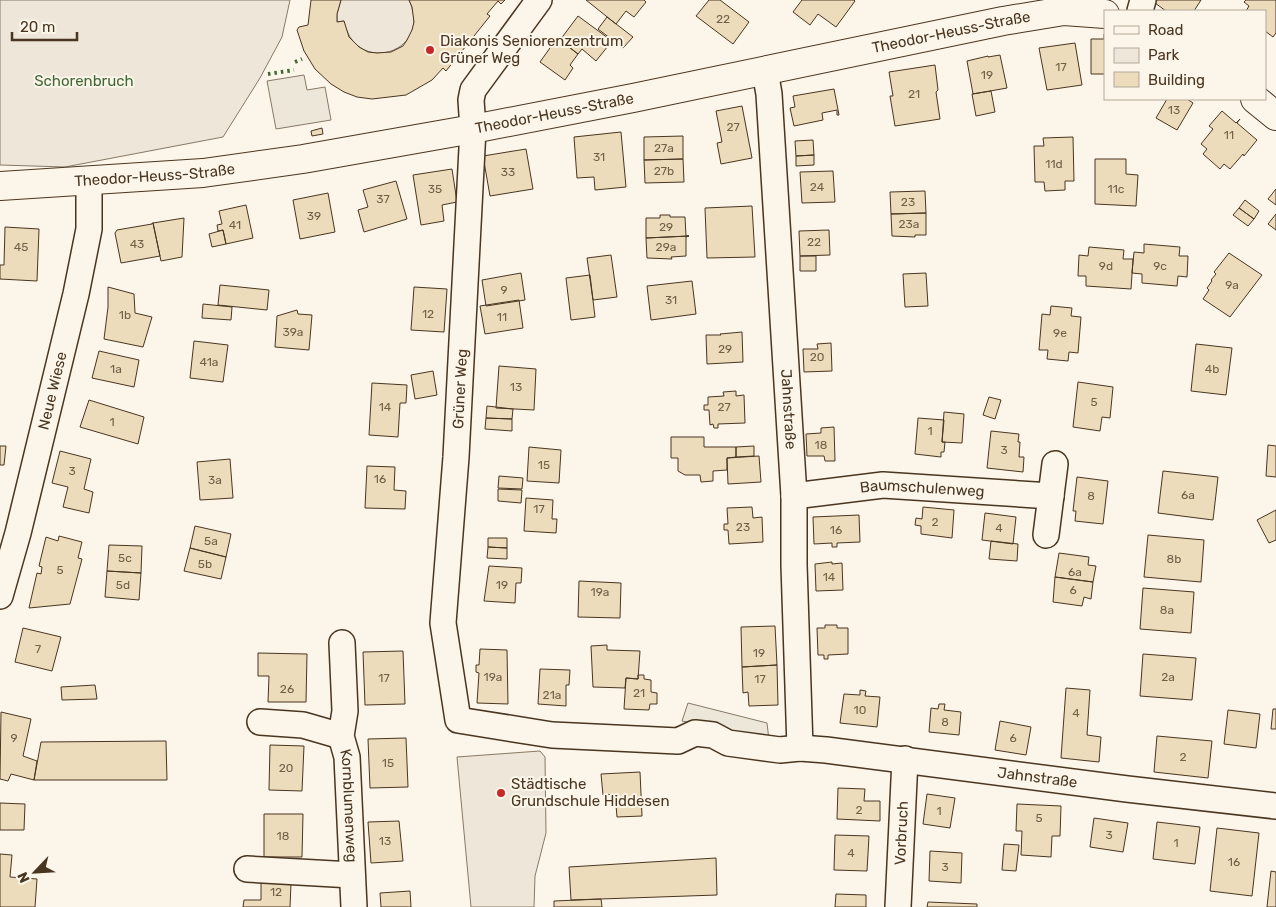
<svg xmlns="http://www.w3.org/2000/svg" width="1276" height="907" font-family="Rubik,sans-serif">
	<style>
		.green { fill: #ede6d9; stroke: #887966 }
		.parking { fill: #ede7d9; stroke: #887966 }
		.building { fill: #ecdcbc; stroke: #4a3520 }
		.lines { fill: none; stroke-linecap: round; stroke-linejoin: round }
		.minor-casing { stroke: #4a3520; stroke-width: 28 }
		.major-casing { stroke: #4a3520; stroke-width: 30 }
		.minor { stroke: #fbf6e9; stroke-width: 25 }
		.major { stroke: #fbf6e9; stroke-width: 28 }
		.hedge { stroke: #436837; stroke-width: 4; stroke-dasharray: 2.5 4; stroke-linecap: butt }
		.poi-dot { fill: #c62828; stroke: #fbf6e9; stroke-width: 2 }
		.labels { text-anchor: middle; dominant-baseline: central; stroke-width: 4; stroke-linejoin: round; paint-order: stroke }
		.number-label { font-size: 12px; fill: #725f47 }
		.street-label { font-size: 15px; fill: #4a3520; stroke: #fbf6e9 }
		.poi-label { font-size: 15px; fill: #4a3520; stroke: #fbf6e9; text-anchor: start }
		.park-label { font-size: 15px; fill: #436837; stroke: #fbf6e9 }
	</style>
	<rect width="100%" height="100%" fill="#fbf6e9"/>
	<path class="green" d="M 0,0 L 290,0 L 282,37 L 260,78 L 223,137 L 65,167 L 0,165 Z
		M 341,0 L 409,0 C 434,53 355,77 344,21 L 337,22 L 337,14 Z
		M 540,751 L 545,757 L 546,833 L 535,876 L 534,907 L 471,907 L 457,757 Z"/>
	<path class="parking" d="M 304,75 L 307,90 L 325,87 L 331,120 L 276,129 L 267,81 Z
		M 688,703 L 767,723 L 769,740 L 682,721 Z"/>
	<path class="building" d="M 311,0 L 341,0 L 337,14 L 337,22 L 344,21 L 349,37 L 359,47 L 368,52 L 377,53 L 391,52 L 403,46 L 407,40 L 412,30 L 414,22 L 412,7 L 409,0 L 505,0 L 501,4 L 498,1 L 487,14 L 490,16 L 446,71 L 443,68 L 432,80 L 406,95 L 372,99 L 357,97 L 344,92 L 331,84 L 315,69 L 304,51 L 297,30 L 299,27 L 308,25 Z
		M 586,0 L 644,0 L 646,2 L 634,17 L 626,11 L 616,24 Z
		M 709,0 L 720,0 L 749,22 L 733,44 L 696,16 Z
		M 802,0 L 854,0 L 855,1 L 836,27 L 818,14 L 810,25 L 793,12 Z
		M 1157,0 L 1201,0 L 1194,11 L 1166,11 L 1155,3 Z
		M 1246,0 L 1276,0 L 1276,33 L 1273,37 L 1265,31 L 1265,11 L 1246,11 L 1249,6 L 1244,2 Z
		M 578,16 L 612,41 L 596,61 L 582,49 L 578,54 L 560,40 Z
		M 607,17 L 633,37 L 623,48 L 598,29 Z
		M 1104,34 L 1105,34 L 1105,74 L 1091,74 L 1091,39 L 1104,39 Z
		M 557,38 L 578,54 L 570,65 L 573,68 L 565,80 L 540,62 Z
		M 1075,43 L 1082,85 L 1047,90 L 1039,48 Z
		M 1000,55 L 1007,88 L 973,94 L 967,61 L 988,56 L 988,57 Z
		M 935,65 L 938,90 L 936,92 L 940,119 L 895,126 L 890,96 L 893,96 L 889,72 Z
		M 834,89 L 839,115 L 837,115 L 837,110 L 822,113 L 823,120 L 794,126 L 790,108 L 795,107 L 793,96 Z
		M 991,91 L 995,112 L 976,116 L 972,94 Z
		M 1167,99 L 1187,99 L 1193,103 L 1177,130 L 1156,118 Z
		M 742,106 L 752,158 L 721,164 L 717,143 L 722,142 L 716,111 Z
		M 1222,111 L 1236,123 L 1240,119 L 1237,123 L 1257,140 L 1244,156 L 1243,154 L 1230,169 L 1224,164 L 1220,169 L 1203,154 L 1207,149 L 1201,144 L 1213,129 L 1209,126 Z
		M 322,128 L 323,134 L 312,136 L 311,131 Z
		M 621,132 L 626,187 L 595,190 L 594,177 L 577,178 L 574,137 Z
		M 683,136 L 683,159 L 644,160 L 644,137 Z
		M 1073,137 L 1074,181 L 1065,181 L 1065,190 L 1045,191 L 1044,182 L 1035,182 L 1034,146 L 1044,146 L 1043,138 Z
		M 813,140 L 814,155 L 796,156 L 795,141 Z
		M 526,149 L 533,189 L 490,196 L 483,156 Z
		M 814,155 L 814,165 L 796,166 L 796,156 Z
		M 683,159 L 684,182 L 645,183 L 644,160 Z
		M 1095,159 L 1126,159 L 1126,174 L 1138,175 L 1136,206 L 1095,204 Z
		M 452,169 L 457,202 L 442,205 L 444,221 L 421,225 L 413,175 Z
		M 833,171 L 835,202 L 802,203 L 800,172 Z
		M 396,181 L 407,219 L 364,232 L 358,210 L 368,207 L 363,190 Z
		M 1276,189 L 1276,205 L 1268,199 Z
		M 925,191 L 926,213 L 891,214 L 890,192 Z
		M 328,193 L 335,232 L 300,239 L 293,200 Z
		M 1245,200 L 1259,211 L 1254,219 L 1239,208 Z
		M 246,205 L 253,238 L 226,244 L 223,230 L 218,231 L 217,225 L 222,224 L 219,211 Z
		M 752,206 L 755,257 L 707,258 L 705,208 Z
		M 1239,208 L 1254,219 L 1248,226 L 1233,215 Z
		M 926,213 L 926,235 L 915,235 L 915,237 L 892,236 L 891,214 Z
		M 1276,214 L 1276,230 L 1268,224 Z
		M 660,215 L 670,215 L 670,217 L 685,217 L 686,236 L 689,236 L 646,238 L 646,218 L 660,218 Z
		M 184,218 L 182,257 L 161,261 L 153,223 Z
		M 152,223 L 153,223 L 160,256 L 121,263 L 115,233 L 117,230 L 152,224 Z
		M 5,227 L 39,229 L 37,281 L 0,279 L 0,265 L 4,265 Z
		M 223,230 L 226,244 L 212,247 L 209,234 Z
		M 829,230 L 830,255 L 800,256 L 799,231 Z
		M 689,236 L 686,237 L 686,256 L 671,257 L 672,259 L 647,258 L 646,238 Z
		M 1144,244 L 1180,247 L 1179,256 L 1188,256 L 1187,277 L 1178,276 L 1177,286 L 1142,283 L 1142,274 L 1132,273 L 1134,252 L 1144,253 Z
		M 1089,247 L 1124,250 L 1123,259 L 1133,259 L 1131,289 L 1086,286 L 1086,276 L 1078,276 L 1079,255 L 1088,256 Z
		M 1229,253 L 1262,275 L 1230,317 L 1203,299 L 1209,290 L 1207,288 L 1212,281 L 1211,280 L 1216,274 L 1214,272 Z
		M 611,255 L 617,297 L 593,300 L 587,258 Z
		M 800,256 L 816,256 L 816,271 L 800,271 Z
		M 521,273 L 525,300 L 486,306 L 482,280 Z
		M 926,273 L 928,306 L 905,307 L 903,274 Z
		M 590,275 L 595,317 L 571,320 L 566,278 Z
		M 692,281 L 696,314 L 651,320 L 647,286 Z
		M 220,285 L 269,290 L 267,310 L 218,305 Z
		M 108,287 L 134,294 L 135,313 L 152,317 L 143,347 L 104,339 L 108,307 Z
		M 414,287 L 447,289 L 444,332 L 411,330 Z
		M 519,300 L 523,328 L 485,334 L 480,306 Z
		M 203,304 L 232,307 L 231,320 L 202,318 Z
		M 1051,306 L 1072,308 L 1071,316 L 1081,317 L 1078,353 L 1069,352 L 1068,361 L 1047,359 L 1048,350 L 1039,350 L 1042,314 L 1050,315 Z
		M 297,310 L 298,314 L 312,315 L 309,350 L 275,347 L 277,316 Z
		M 742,332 L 743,362 L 707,364 L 706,335 L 721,335 L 720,334 Z
		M 194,341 L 228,345 L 223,382 L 190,378 Z
		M 831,343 L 832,371 L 804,372 L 803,349 L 818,349 L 817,344 Z
		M 1196,344 L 1232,348 L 1226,395 L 1191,391 Z
		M 99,351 L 139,360 L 134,387 L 92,378 Z
		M 499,366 L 536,369 L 534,410 L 496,408 Z
		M 433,371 L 437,395 L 415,399 L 411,375 Z
		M 1078,382 L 1113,387 L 1110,418 L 1102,417 L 1100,431 L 1073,427 Z
		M 372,383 L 407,385 L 406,403 L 400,403 L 398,437 L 369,435 Z
		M 736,391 L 736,396 L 744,395 L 745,423 L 718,424 L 718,428 L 714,428 L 713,424 L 710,425 L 709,410 L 704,410 L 704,405 L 708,405 L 708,397 L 724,396 L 723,392 Z
		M 989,397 L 1001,400 L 995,419 L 983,415 Z
		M 89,400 L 144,417 L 138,444 L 80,427 Z
		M 487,406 L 513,409 L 512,419 L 486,418 Z
		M 944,412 L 964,414 L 962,443 L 942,442 Z
		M 486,418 L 512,419 L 512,431 L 485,429 Z
		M 918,418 L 944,420 L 942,442 L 945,442 L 944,452 L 941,452 L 941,457 L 915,454 Z
		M 834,427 L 835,461 L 825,461 L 824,456 L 807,456 L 806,434 L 821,433 L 821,428 Z
		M 991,431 L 1019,434 L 1018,442 L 1020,442 L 1019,457 L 1024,457 L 1023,472 L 987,468 Z
		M 671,437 L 704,437 L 704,447 L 736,447 L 736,457 L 727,458 L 727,470 L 713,471 L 713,481 L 701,482 L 700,475 L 685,475 L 678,471 L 678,458 L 671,458 Z
		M 1268,445 L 1276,446 L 1276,477 L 1266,476 Z
		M 0,446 L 6,446 L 4,465 L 0,465 Z
		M 754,446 L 754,456 L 736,457 L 736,447 Z
		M 529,447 L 561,450 L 559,483 L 527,481 Z
		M 60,451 L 91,459 L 84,489 L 93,492 L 89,513 L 63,507 L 68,487 L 52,483 Z
		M 759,456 L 761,482 L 728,484 L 727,458 Z
		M 230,459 L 233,498 L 200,500 L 197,462 Z
		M 367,466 L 395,467 L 394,490 L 406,491 L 405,509 L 365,508 Z
		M 1163,471 L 1218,477 L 1213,520 L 1158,513 Z
		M 499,476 L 523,478 L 522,489 L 498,488 Z
		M 1077,477 L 1108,481 L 1103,524 L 1075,521 L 1076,511 L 1073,511 Z
		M 498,489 L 522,490 L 521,503 L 498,501 Z
		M 526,498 L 553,500 L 552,519 L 557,519 L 556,533 L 524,531 Z
		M 752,507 L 753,518 L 762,517 L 763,542 L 729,544 L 728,530 L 724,530 L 724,524 L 728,524 L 727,508 Z
		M 923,507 L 954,510 L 952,538 L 921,534 L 921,526 L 915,525 L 916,518 L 922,519 Z
		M 1276,510 L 1276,540 L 1269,543 L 1257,520 Z
		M 985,513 L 1016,517 L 1013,544 L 982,540 Z
		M 859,515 L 860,542 L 837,543 L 837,547 L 832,547 L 832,543 L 814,544 L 813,517 Z
		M 195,526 L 231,534 L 226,557 L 190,548 Z
		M 1148,535 L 1204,540 L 1201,582 L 1144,577 Z
		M 59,536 L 82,542 L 78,558 L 82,559 L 70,604 L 29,608 L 37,573 L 41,574 L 42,567 L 39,566 L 46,537 L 58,541 Z
		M 488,538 L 507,538 L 507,548 L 488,547 Z
		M 991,541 L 1018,544 L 1017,561 L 989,559 Z
		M 109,545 L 142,546 L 141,573 L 107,571 Z
		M 488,547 L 507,548 L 507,559 L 487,558 Z
		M 190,548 L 226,557 L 221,579 L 184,571 Z
		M 1059,553 L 1089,557 L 1088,565 L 1096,566 L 1093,582 L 1055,577 Z
		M 832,562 L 832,564 L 842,563 L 843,590 L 816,591 L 815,564 Z
		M 489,566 L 522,568 L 521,583 L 516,583 L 515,603 L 484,601 Z
		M 107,571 L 141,573 L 139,600 L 105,597 Z
		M 1055,577 L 1093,582 L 1091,599 L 1084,597 L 1082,606 L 1053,602 Z
		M 579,581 L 621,583 L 620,618 L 578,617 Z
		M 1143,588 L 1194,592 L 1191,633 L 1140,629 Z
		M 825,625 L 837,625 L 837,628 L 848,628 L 848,654 L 828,655 L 828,659 L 824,659 L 824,655 L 818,655 L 817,628 L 825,628 Z
		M 775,626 L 777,665 L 742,667 L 741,627 Z
		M 23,628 L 61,637 L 52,671 L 15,662 Z
		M 607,645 L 607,650 L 640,651 L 638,679 L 626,678 L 625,688 L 593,687 L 591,646 Z
		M 480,649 L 507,650 L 508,704 L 477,703 L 479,673 L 476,672 L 476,665 L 479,665 Z
		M 403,651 L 405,704 L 365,705 L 363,652 Z
		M 258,653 L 307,654 L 306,702 L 268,702 L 269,676 L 258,676 Z
		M 1143,654 L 1196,658 L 1192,700 L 1140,696 Z
		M 777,665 L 778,705 L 749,706 L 748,692 L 743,693 L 742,667 Z
		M 540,669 L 570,670 L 569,685 L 566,685 L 566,706 L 538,704 Z
		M 638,675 L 644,675 L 644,679 L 651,680 L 651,692 L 657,693 L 657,704 L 650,704 L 649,710 L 624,709 L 626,678 L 638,679 Z
		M 95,685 L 97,699 L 62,700 L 61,687 Z
		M 1066,688 L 1090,690 L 1087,735 L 1101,737 L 1099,762 L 1061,758 Z
		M 860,690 L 866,691 L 865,696 L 880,697 L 877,727 L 840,723 L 844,694 L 860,695 Z
		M 939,704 L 945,704 L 944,710 L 961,712 L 959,735 L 929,732 L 931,708 L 938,709 Z
		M 1273,709 L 1276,709 L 1276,729 L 1271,729 Z
		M 1228,710 L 1260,714 L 1256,748 L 1224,744 Z
		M 1,712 L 31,719 L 23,756 L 37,761 L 34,780 L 11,774 L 8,781 L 0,779 Z
		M 1000,721 L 1031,727 L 1026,755 L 995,750 Z
		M 1157,736 L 1212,741 L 1208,778 L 1154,772 Z
		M 406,738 L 408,787 L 370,788 L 368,739 Z
		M 166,741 L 167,780 L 34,780 L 41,742 Z
		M 270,745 L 304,746 L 302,791 L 269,790 Z
		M 640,772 L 642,816 L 617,817 L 615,794 L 603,795 L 601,774 Z
		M 838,788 L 865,789 L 864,801 L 880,801 L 880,821 L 837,819 Z
		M 927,794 L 955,798 L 950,828 L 923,824 Z
		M 0,803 L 25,804 L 24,830 L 0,830 Z
		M 1017,804 L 1061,806 L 1060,836 L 1052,836 L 1051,857 L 1021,855 L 1022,831 L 1016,831 Z
		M 264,814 L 303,814 L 302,857 L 264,857 Z
		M 1094,818 L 1128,823 L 1123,852 L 1090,847 Z
		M 399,821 L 403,861 L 371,863 L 368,822 Z
		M 1157,822 L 1200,827 L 1195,864 L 1153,859 Z
		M 1217,828 L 1259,833 L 1252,896 L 1210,891 Z
		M 835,835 L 869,836 L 867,871 L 834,870 Z
		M 1004,844 L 1019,845 L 1016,871 L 1002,870 Z
		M 930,851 L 962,853 L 961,883 L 929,881 Z
		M 0,854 L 12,855 L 10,877 L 37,879 L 35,907 L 0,907 Z
		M 716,858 L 717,895 L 571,900 L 569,867 Z
		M 1271,871 L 1276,872 L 1276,907 L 1267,907 Z
		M 261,883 L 291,884 L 290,907 L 243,907 L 244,900 L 261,900 Z
		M 410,891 L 411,907 L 381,907 L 380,893 Z
		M 836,894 L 866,895 L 866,907 L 835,907 Z
		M 601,899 L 602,907 L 554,907 L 554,901 Z
		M 928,902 L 977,904 L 977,907 L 927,907 Z"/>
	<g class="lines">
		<defs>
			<g id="minor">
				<path id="s1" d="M 539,0 L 473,90 L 471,100 L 473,129 L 456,457 L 443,623 L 458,720 L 552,735 L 678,741 L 695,733 L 713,735 L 728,743 L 780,750 L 800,748 L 826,750 L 1127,789 L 1276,806"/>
				<path d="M 1140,11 L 1143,0"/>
				<path id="s2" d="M 765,71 L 769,94 L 794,496 L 794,565 L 800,748"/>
				<path id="s3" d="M 794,496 L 883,485 L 1051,496"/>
				<path d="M 1046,535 L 1055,464"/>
				<path id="s4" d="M 0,596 L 18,533 L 76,294 L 89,229 L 89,181"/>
				<path id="s5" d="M 342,643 L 345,711 L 341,736 L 347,757 L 354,907"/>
				<path d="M 260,722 L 303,725 L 341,736"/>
				<path d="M 247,869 L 352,875"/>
				<path id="s6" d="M 898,907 L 905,759"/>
			</g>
			<g id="major">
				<path d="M 1255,99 L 1276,116"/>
				<path id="s7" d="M 0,186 L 203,173 L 303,159 L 473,129 L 633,98 L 1003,21 L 1064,11 L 1105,14"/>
			</g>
		</defs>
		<use href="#minor" class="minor-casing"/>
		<use href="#major" class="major-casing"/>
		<use href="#minor" class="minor"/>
		<use href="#major" class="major"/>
		<path class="hedge" d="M 295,62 L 302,59
			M 268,74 L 294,70"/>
	</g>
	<g class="poi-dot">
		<circle cx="430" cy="50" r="5"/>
		<circle cx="501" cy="793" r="5"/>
	</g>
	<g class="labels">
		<g class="number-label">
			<text x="723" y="19">22</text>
			<text x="1061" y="67">17</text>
			<text x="987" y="75">19</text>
			<text x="914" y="94">21</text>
			<text x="1174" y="110">13</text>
			<text x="733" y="127">27</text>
			<text x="1229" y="135">11</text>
			<text x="664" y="148">27a</text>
			<text x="599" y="157">31</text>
			<text x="1054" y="164">11d</text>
			<text x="664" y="171">27b</text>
			<text x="508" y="172">33</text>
			<text x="817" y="187">24</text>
			<text x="435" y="189">35</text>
			<text x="1116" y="189">11c</text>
			<text x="383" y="199">37</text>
			<text x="908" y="202">23</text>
			<text x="314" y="216">39</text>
			<text x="909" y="224">23a</text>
			<text x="235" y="225">41</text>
			<text x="666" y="227">29</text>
			<text x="814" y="242">22</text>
			<text x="137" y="244">43</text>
			<text x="21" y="247">45</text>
			<text x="666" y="247">29a</text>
			<text x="1106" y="266">9d</text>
			<text x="1160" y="266">9c</text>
			<text x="1232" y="285">9a</text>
			<text x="504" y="290">9</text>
			<text x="671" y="300">31</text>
			<text x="428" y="314">12</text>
			<text x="125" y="315">1b</text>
			<text x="502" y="317">11</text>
			<text x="293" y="332">39a</text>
			<text x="1060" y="333">9e</text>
			<text x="725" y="349">29</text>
			<text x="817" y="357">20</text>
			<text x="209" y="362">41a</text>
			<text x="116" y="369">1a</text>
			<text x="1212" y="369">4b</text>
			<text x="516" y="387">13</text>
			<text x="1094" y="402">5</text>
			<text x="385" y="407">14</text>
			<text x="724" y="407">27</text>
			<text x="112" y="422">1</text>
			<text x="930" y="431">1</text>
			<text x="821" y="445">18</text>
			<text x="1004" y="450">3</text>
			<text x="544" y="465">15</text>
			<text x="72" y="471">3</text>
			<text x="380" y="479">16</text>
			<text x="215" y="480">3a</text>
			<text x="1188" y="495">6a</text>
			<text x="1091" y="496">8</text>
			<text x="539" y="509">17</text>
			<text x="935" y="522">2</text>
			<text x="743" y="527">23</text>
			<text x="999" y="528">4</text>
			<text x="836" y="530">16</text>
			<text x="211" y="541">5a</text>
			<text x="125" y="558">5c</text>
			<text x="1174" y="559">8b</text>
			<text x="205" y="564">5b</text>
			<text x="60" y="570">5</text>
			<text x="1075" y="572">6a</text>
			<text x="829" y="577">14</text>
			<text x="123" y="585">5d</text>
			<text x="502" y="585">19</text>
			<text x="1073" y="590">6</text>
			<text x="600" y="592">19a</text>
			<text x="1167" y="610">8a</text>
			<text x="38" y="649">7</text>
			<text x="759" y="653">19</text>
			<text x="493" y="677">19a</text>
			<text x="1168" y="677">2a</text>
			<text x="384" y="678">17</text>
			<text x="760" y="679">17</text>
			<text x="287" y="689">26</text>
			<text x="639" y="693">21</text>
			<text x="552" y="695">21a</text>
			<text x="860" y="710">10</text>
			<text x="1076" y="713">4</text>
			<text x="945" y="722">8</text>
			<text x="14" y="738">9</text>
			<text x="1013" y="738">6</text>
			<text x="1183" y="757">2</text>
			<text x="388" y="763">15</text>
			<text x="286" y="768">20</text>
			<text x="859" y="810">2</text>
			<text x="939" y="811">1</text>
			<text x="1039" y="818">5</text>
			<text x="1109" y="835">3</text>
			<text x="283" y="836">18</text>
			<text x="385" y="841">13</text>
			<text x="1176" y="843">1</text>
			<text x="851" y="853">4</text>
			<text x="1234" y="862">16</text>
			<text x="945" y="867">3</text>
			<text x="276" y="892">12</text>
		</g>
		<g class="street-label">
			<text stroke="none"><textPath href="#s7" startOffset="965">Theodor-Heuss-Straße</textPath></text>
			<text stroke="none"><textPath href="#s7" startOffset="560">Theodor-Heuss-Straße</textPath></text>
			<text stroke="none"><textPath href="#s7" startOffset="155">Theodor-Heuss-Straße</textPath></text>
			<text transform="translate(460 389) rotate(-87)">Grüner Weg</text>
			<text stroke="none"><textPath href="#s4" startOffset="212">Neue Wiese</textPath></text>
			<text stroke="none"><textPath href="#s2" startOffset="339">Jahnstraße</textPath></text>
			<text stroke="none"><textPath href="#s3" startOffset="129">Baumschulenweg</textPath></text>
			<text stroke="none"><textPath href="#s1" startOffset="1331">Jahnstraße</textPath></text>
			<text stroke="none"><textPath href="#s5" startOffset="164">Kornblumenweg</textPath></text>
			<text stroke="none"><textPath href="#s6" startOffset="74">Vorbruch</textPath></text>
		</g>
		<g class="poi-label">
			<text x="440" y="41">Diakonis Seniorenzentrum<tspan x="440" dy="17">Grüner Weg</tspan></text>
			<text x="511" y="784">Städtische<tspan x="511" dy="17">Grundschule Hiddesen</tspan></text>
		</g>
		<g class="park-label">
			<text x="84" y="81">Schorenbruch</text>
		</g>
	</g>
	<rect x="1104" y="10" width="162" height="90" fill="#fbf6e9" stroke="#b4a999"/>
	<rect x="1114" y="26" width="25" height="8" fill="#fbf6e9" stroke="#b4a999"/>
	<text x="1148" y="35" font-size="15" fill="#4a3520">Road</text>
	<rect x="1114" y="48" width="25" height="15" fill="#ede6d9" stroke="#b4a999"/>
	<text x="1148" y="60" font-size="15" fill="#4a3520">Park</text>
	<rect x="1114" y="72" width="25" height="15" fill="#ecdcbc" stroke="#b4a999"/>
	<text x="1148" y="85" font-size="15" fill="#4a3520">Building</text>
	<g transform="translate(35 872) rotate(245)" stroke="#fbf6e9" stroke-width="4" paint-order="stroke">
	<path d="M0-4L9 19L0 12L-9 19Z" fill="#4a3520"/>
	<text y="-8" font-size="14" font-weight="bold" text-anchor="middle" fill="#4a3520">N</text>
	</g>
	<path d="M12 32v8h65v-8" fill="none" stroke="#4a3520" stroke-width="2.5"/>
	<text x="20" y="32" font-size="15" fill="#4a3520" stroke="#fbf6e9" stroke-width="4" paint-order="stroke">20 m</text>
</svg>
